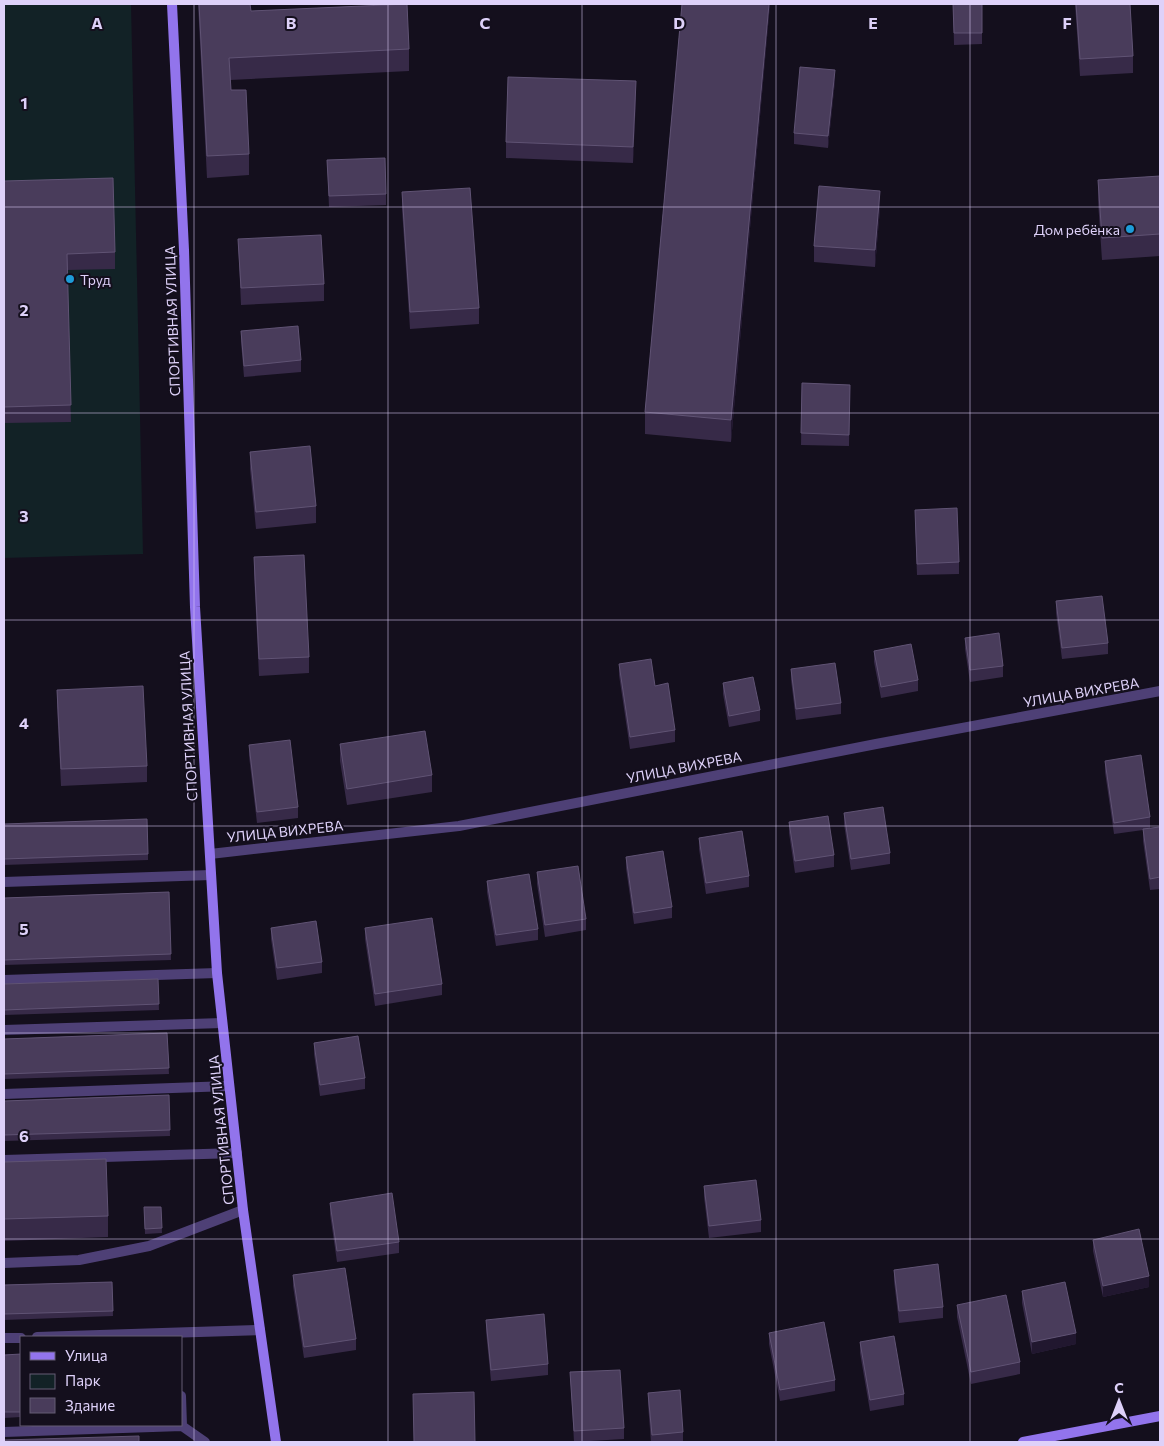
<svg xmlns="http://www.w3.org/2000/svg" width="1164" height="1446" font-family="Commissioner,sans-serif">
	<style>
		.green { fill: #122226 }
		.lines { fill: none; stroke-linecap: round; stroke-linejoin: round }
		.lane { stroke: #4e4076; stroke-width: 10 }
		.street { stroke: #4e4076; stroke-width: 10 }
		.secondary { stroke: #9274ec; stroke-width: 10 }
		.wall { fill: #372a48 }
		.shaded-wall { fill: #21172f }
		.building { fill: #493c5b; stroke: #605374 }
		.grid { fill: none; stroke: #ded1f9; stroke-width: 1; stroke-opacity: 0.55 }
		.poi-dot { fill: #1d9cd8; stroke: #140f1d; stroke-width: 2 }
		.labels { text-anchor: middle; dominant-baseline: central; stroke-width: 4; stroke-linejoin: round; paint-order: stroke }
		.poi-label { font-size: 14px; fill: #ded1f9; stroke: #140f1d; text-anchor: end }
		.street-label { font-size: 14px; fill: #ded1f9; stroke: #140f1d }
		.grid-label { font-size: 16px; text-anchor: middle; font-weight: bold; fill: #ded1f9; stroke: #140f1d; stroke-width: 4; stroke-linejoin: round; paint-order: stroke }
	</style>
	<rect width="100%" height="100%" fill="#140f1d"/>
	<path class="green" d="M 4,4 L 131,4 L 143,554 L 4,558 Z"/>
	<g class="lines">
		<path class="lane" d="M 4,882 L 211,875
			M 4,980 L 217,973
			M 4,1030 L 222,1023
			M 4,1094 L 229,1086
			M 4,1160 L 237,1153
			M 4,1263 L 79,1260 L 149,1246 L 243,1210
			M 37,1337 L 260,1330
			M 4,1338 L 21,1338
			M 181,1396 L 182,1426
			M 4,1432 L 182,1426 L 205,1442"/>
		<path class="street" d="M 210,854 L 459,826 L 876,744 L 1160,691"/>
		<path class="secondary" d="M 172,4 L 184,250 L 195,607 L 217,973 L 243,1210 L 276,1442
			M 1023,1442 L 1160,1416"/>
	</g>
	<path class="wall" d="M 198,4 L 250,4 L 251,11 L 409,49 L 409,71 L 230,80 L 231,90 L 249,154 L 249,175 L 207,178 Z
		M 682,4 L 770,4 L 731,442 L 645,434 L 645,412 Z
		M 953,4 L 982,4 L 982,44 L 954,45 Z
		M 1075,4 L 1130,4 L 1133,56 L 1133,73 L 1080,76 Z
		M 835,81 L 828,148 L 794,144 L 794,133 Z
		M 636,98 L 633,163 L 506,158 L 506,142 Z
		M 327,160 L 386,194 L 386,205 L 329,207 Z
		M 1160,176 L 1160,256 L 1102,260 L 1098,201 L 1098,180 Z
		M 4,181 L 115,252 L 115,269 L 67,270 L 71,422 L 4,423 Z
		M 402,192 L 479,308 L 479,324 L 410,329 L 402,209 Z
		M 880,208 L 875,267 L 814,262 L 814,246 Z
		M 238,239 L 324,284 L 324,301 L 241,305 Z
		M 241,331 L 301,360 L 301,372 L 244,377 L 241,342 Z
		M 802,383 L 850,385 L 849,446 L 801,445 Z
		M 250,452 L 316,506 L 316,523 L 256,529 L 250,469 Z
		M 915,521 L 959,562 L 959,574 L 917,575 Z
		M 254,557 L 309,657 L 309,673 L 259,676 L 254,574 Z
		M 1056,601 L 1108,643 L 1108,654 L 1062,659 L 1056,613 Z
		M 965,638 L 1003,666 L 1003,677 L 970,682 L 965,649 Z
		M 874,651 L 918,680 L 918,691 L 881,698 L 874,662 Z
		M 619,664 L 655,686 L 675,730 L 675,742 L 630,749 L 619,675 Z
		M 791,669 L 841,703 L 841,714 L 796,720 L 791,680 Z
		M 723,683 L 760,710 L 760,721 L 729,727 L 723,694 Z
		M 57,690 L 147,766 L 147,782 L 61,786 L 57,707 Z
		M 340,744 L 432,775 L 432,792 L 347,805 L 340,761 Z
		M 249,745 L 298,807 L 298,818 L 257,823 L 249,756 Z
		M 1105,761 L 1150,817 L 1150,828 L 1160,827 L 1160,889 L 1150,890 L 1143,841 L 1143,830 L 1114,834 L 1105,772 Z
		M 844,813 L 890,853 L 890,864 L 851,870 L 844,824 Z
		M 789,822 L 834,855 L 834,867 L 795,873 L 789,833 Z
		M 4,824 L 148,854 L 148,860 L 4,865 Z
		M 699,838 L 749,876 L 749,887 L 706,894 L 699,849 Z
		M 626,857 L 672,907 L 672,918 L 634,924 L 626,868 Z
		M 537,872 L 586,919 L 586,930 L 545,937 L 537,884 Z
		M 487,881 L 538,929 L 538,940 L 496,946 L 487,892 Z
		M 169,892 L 171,960 L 4,965 L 4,898 Z
		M 271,928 L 322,962 L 322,973 L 277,980 L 271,939 Z
		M 365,928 L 442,984 L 442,995 L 375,1006 L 365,939 Z
		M 158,979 L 159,1010 L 4,1015 L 4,984 Z
		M 167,1033 L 169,1074 L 4,1079 L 4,1039 Z
		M 314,1043 L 365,1078 L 365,1089 L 320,1096 L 314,1054 Z
		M 169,1095 L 170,1136 L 4,1141 L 4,1101 Z
		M 4,1162 L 108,1216 L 108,1237 L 4,1241 Z
		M 704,1186 L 761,1220 L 761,1232 L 709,1238 L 704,1197 Z
		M 330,1203 L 399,1242 L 399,1253 L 337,1262 L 330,1214 Z
		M 144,1207 L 161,1207 L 162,1233 L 145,1234 Z
		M 1093,1240 L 1149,1287 L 1103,1297 L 1093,1251 Z
		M 894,1270 L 943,1307 L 943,1318 L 899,1323 L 894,1281 Z
		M 293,1275 L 356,1339 L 356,1350 L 304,1358 L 293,1286 Z
		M 112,1282 L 113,1316 L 4,1320 L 4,1285 Z
		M 1022,1291 L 1076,1344 L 1032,1354 L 1022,1303 Z
		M 957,1305 L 1020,1362 L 1020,1374 L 971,1384 L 957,1317 Z
		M 486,1320 L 548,1364 L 548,1375 L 491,1381 L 486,1331 Z
		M 769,1333 L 835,1380 L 835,1391 L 780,1401 L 769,1344 Z
		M 860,1342 L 904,1394 L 904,1405 L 870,1411 L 860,1353 Z
		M 21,1354 L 21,1417 L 4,1418 L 4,1355 Z
		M 570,1372 L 624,1428 L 624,1439 L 574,1442 Z
		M 648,1393 L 683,1432 L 683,1442 L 651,1442 L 648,1404 Z"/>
	<path class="shaded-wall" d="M 769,4 L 770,4 L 731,442 L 731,420 Z
		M 835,70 L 835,81 L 828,148 L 828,136 Z
		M 636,81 L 636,98 L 633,163 L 633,147 Z
		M 880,191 L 880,208 L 875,267 L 875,250 Z
		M 1149,1276 L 1149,1287 L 1103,1297 L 1103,1286 Z
		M 1076,1333 L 1076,1344 L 1032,1354 L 1032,1342 Z"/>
	<path class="building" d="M 199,4 L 250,4 L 251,11 L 407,4 L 409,49 L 229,58 L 231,90 L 246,90 L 249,154 L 207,156 Z
		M 682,4 L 769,4 L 731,420 L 645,412 Z
		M 953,4 L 982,4 L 982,33 L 954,33 Z
		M 1076,4 L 1130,4 L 1133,56 L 1080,59 Z
		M 800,67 L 835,70 L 828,136 L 794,133 Z
		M 508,77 L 636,81 L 633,147 L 506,142 Z
		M 385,158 L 386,194 L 329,196 L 327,160 Z
		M 1160,176 L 1160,234 L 1102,238 L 1098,180 Z
		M 113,178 L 115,252 L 67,254 L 71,405 L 4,407 L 4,181 Z
		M 819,186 L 880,191 L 875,250 L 814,246 Z
		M 470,188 L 479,308 L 410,312 L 402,192 Z
		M 321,235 L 324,284 L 241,288 L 238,239 Z
		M 298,326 L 301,360 L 244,366 L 241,331 Z
		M 802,383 L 850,385 L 849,435 L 801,433 Z
		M 310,446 L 316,506 L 256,512 L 250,452 Z
		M 957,508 L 959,562 L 917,564 L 915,510 Z
		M 304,555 L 309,657 L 259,659 L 254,557 Z
		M 1102,596 L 1108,643 L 1062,648 L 1056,601 Z
		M 999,633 L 1003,666 L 970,670 L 965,638 Z
		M 911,644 L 918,680 L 881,687 L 874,651 Z
		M 651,659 L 655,686 L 668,683 L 675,730 L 630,737 L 619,664 Z
		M 835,663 L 841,703 L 796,709 L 791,669 Z
		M 753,677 L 760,710 L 729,716 L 723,683 Z
		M 143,686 L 147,766 L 61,769 L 57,690 Z
		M 425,731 L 432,775 L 347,789 L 340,744 Z
		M 290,740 L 298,807 L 257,812 L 249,745 Z
		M 1141,755 L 1150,817 L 1114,823 L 1105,761 Z
		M 883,807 L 890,853 L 851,859 L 844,813 Z
		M 828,816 L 834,855 L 795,861 L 789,822 Z
		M 147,819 L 148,854 L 4,859 L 4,824 Z
		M 1160,827 L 1160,877 L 1150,879 L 1143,829 Z
		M 742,831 L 749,876 L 706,883 L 699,838 Z
		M 663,851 L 672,907 L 634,913 L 626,857 Z
		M 578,866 L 586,919 L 545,925 L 537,872 Z
		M 529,874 L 538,929 L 496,935 L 487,881 Z
		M 169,892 L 171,954 L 4,960 L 4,898 Z
		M 432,918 L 442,984 L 375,994 L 365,928 Z
		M 316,921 L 322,962 L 277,968 L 271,928 Z
		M 158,979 L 159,1004 L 4,1010 L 4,984 Z
		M 167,1033 L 169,1068 L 4,1074 L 4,1039 Z
		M 358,1036 L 365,1078 L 320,1085 L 314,1043 Z
		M 169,1095 L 170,1130 L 4,1135 L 4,1101 Z
		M 106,1159 L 108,1216 L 4,1219 L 4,1162 Z
		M 756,1180 L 761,1220 L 709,1226 L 704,1186 Z
		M 392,1193 L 399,1242 L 337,1251 L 330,1203 Z
		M 144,1207 L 161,1207 L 162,1228 L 145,1229 Z
		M 1139,1229 L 1149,1276 L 1103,1286 L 1093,1240 Z
		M 938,1264 L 943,1307 L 899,1311 L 894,1270 Z
		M 345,1268 L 356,1339 L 304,1347 L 293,1275 Z
		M 112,1282 L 113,1311 L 4,1314 L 4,1285 Z
		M 1065,1282 L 1076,1333 L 1032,1342 L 1022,1291 Z
		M 1006,1295 L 1020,1362 L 971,1372 L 957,1305 Z
		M 544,1314 L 548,1364 L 491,1370 L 486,1320 Z
		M 824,1322 L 835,1380 L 780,1390 L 769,1333 Z
		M 894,1336 L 904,1394 L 870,1400 L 860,1342 Z
		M 21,1354 L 21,1412 L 4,1412 L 4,1355 Z
		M 620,1370 L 624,1428 L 574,1431 L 570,1372 Z
		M 680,1390 L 683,1432 L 652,1435 L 648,1393 Z
		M 474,1392 L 475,1442 L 414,1442 L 413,1394 Z
		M 139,1436 L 139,1442 L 4,1442 L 4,1440 Z"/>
	<path class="grid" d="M 194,4 L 194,1442M 388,4 L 388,1442M 582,4 L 582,1442M 776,4 L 776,1442M 970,4 L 970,1442M 4,207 L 1160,207M 4,413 L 1160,413M 4,620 L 1160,620M 4,826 L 1160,826M 4,1033 L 1160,1033M 4,1239 L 1160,1239"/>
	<g class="poi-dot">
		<circle cx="1130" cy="229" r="5"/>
		<circle cx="70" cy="279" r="5"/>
	</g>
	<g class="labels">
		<g class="poi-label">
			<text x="1120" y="229">Дом ребёнка</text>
			<text x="80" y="279" text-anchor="start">Труд</text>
		</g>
		<g class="street-label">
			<text transform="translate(172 321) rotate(-92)">СПОРТИВНАЯ УЛИЦА</text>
			<text transform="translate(1081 692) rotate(-10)">УЛИЦА ВИХРЕВА</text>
			<text transform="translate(188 726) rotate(-93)">СПОРТИВНАЯ УЛИЦА</text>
			<text transform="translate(684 767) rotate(-11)">УЛИЦА ВИХРЕВА</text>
			<text transform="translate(285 831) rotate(-6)">УЛИЦА ВИХРЕВА</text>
			<text transform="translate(221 1130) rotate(-96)">СПОРТИВНАЯ УЛИЦА</text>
		</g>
	</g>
	<g class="grid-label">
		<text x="97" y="29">A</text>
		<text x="291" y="29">B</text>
		<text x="485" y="29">C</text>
		<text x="679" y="29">D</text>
		<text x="873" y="29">E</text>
		<text x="1067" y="29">F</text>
		<text x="24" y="109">1</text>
		<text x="24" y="316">2</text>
		<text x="24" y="522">3</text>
		<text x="24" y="729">4</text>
		<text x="24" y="935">5</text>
		<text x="24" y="1142">6</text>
	</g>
	<rect width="1164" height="1446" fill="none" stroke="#ded1f9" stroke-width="10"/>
	<rect x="20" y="1336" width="162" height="90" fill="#140f1d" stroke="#655d75"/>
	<rect x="30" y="1352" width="25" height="8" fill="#9274ec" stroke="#655d75"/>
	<text x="65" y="1361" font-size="15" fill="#ded1f9">Улица</text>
	<rect x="30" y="1374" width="25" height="15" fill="#122226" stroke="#655d75"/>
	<text x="65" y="1386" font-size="15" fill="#ded1f9">Парк</text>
	<rect x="30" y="1398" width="25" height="15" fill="#493c5b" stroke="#655d75"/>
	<text x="65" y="1411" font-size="15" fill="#ded1f9">Здание</text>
	<g transform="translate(1119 1401)" stroke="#140f1d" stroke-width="4" paint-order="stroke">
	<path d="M0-4L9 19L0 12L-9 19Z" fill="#ded1f9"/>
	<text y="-8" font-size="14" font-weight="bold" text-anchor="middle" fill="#ded1f9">С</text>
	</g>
</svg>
